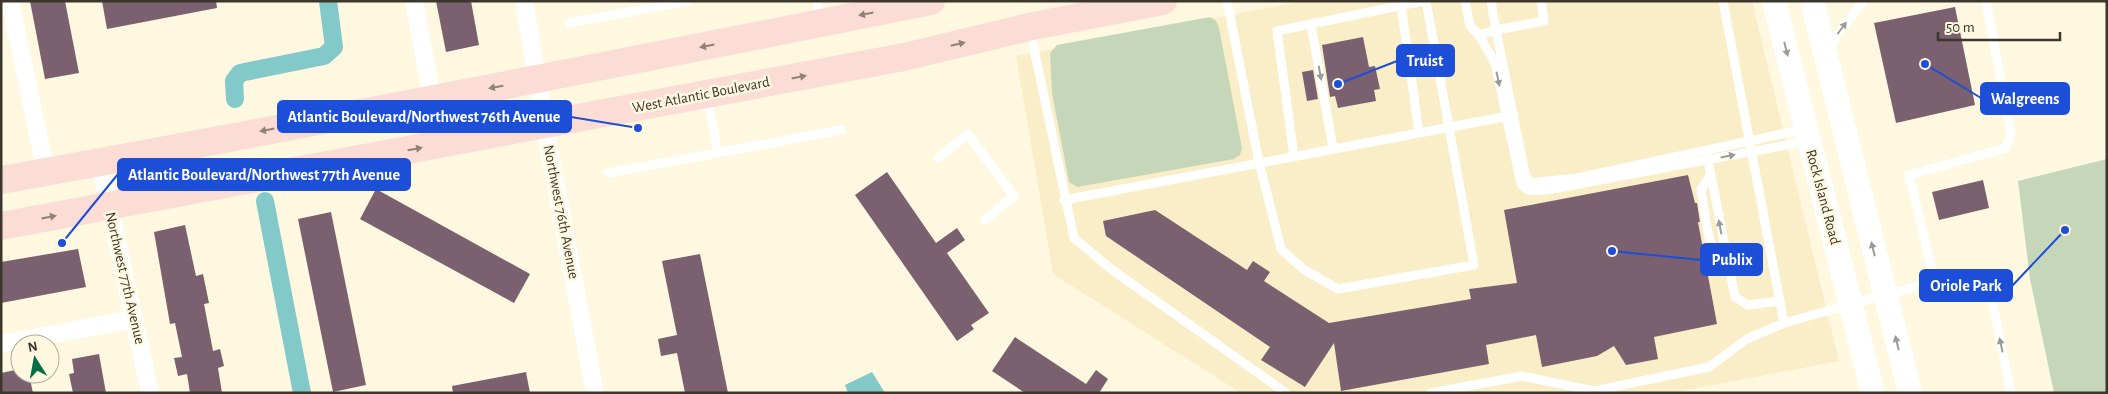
<svg xmlns="http://www.w3.org/2000/svg" width="2108" height="394" font-family="'Alegreya Sans',sans-serif">
	<style>
		.built { fill: #faeec8 }
		.green { fill: #c6d7b9 }
		.water { fill: #84c9c9 }
		.lines { fill: none; stroke-linecap: round; stroke-linejoin: round }
		.canal { stroke: #84c9c9; stroke-width: 18 }
		.building { fill: #7b606f }
		.service { stroke: #fff; stroke-width: 9 }
		.minor { stroke: #fff; stroke-width: 18 }
		.secondary { stroke: #fff; stroke-width: 24 }
		.primary { stroke: #fbddd6; stroke-width: 28 }
		.oneway { fill: #918278 }
		.oneway2 { fill: #9d9b96 }
		.labels { text-anchor: middle; dominant-baseline: central; stroke-width: 5; stroke-linejoin: round; paint-order: stroke }
		.street-label { font-size: 15px; fill: #3b372c; stroke: #fff8e0 }
		.leader { fill: none; stroke: #1d4ed8; stroke-width: 2 }
		.callout-dot { fill: #1d4ed8; stroke: #fff8e0; stroke-width: 2 }
		.callout { fill: #1d4ed8; stroke: #1d4ed8; stroke-width: 2 }
		.callout-label { font-size: 16px; text-anchor: middle; font-weight: bold; fill: #fff }
	</style>
	<rect width="100%" height="100%" fill="#fff8e0"/>
	<path class="built" d="M 1304,1 L 1752,1 L 1839,361 L 1672,393 L 1241,393 L 1053,274 L 1016,56 Z"/>
	<path class="green" d="M 1210,17 L 1216,21 L 1219,28 L 1242,148 L 1240,155 L 1234,159 L 1077,187 L 1069,182 L 1052,93 L 1050,53 L 1057,45 Z
		M 2107,159 L 2107,393 L 2054,393 L 2030,279 L 2018,181 Z"/>
	<path class="water" d="M 872,372 L 885,393 L 848,393 L 845,385 Z"/>
	<g class="lines">
		<path class="canal" d="M 235,99 L 234,81 L 240,73 L 324,56 L 334,47 L 328,1
			M 265,201 L 302,393"/>
	</g>
	<path class="building" d="M 30,1 L 65,1 L 79,73 L 45,79 Z
		M 102,1 L 216,1 L 217,8 L 107,29 Z
		M 436,1 L 471,1 L 479,45 L 446,52 Z
		M 1955,7 L 1975,105 L 1896,123 L 1874,23 Z
		M 1363,37 L 1369,67 L 1375,66 L 1380,89 L 1374,90 L 1376,101 L 1338,108 L 1335,96 L 1330,97 L 1322,45 Z
		M 1313,70 L 1318,99 L 1307,101 L 1302,72 Z
		M 887,172 L 936,243 L 957,228 L 965,240 L 947,253 L 989,313 L 971,325 L 974,329 L 957,341 L 855,195 Z
		M 1688,175 L 1695,203 L 1697,203 L 1700,222 L 1698,222 L 1717,324 L 1654,337 L 1658,359 L 1626,365 L 1614,346 L 1597,356 L 1542,367 L 1536,335 L 1486,345 L 1489,364 L 1341,391 L 1334,343 L 1305,387 L 1261,360 L 1270,347 L 1106,236 L 1103,221 L 1155,210 L 1247,270 L 1253,261 L 1270,272 L 1264,281 L 1329,323 L 1471,299 L 1469,289 L 1517,283 L 1504,210 Z
		M 1983,180 L 1989,208 L 1939,220 L 1932,192 Z
		M 376,189 L 530,274 L 514,303 L 360,219 Z
		M 331,212 L 366,385 L 333,392 L 298,219 Z
		M 185,225 L 196,276 L 203,274 L 209,303 L 204,304 L 213,351 L 220,349 L 224,366 L 218,368 L 222,393 L 190,393 L 187,374 L 178,376 L 174,358 L 182,357 L 175,323 L 170,324 L 154,232 Z
		M 78,249 L 86,287 L 1,303 L 1,262 Z
		M 700,254 L 728,393 L 685,393 L 677,353 L 661,356 L 658,339 L 677,335 L 662,261 Z
		M 1015,337 L 1086,384 L 1096,370 L 1108,379 L 1099,393 L 1025,393 L 992,371 Z
		M 99,354 L 106,393 L 73,393 L 69,374 L 74,373 L 72,359 Z
		M 20,369 L 20,374 L 29,374 L 33,393 L 1,393 L 1,373 Z
		M 526,372 L 530,393 L 453,393 L 452,386 Z"/>
	<g class="lines">
		<path class="service" d="M 817,1 L 821,21
			M 1227,1 L 1259,162 L 1281,249 L 1303,269 L 1338,289 L 1474,265 L 1426,1
			M 1465,1 L 1470,26 L 1479,35 L 1496,30 L 1491,1
			M 1541,1 L 1544,21 L 1496,30 L 1525,174 L 1531,183 L 1577,178 L 1805,129
			M 1723,1 L 1784,323 L 1932,282 L 1931,265 L 1909,175 L 2006,148 L 2011,134 L 1986,1
			M 1401,5 L 1419,133
			M 569,23 L 688,1
			M 1311,25 L 1333,148
			M 1030,30 L 1074,238 L 1111,269 L 1286,393
			M 1479,35 L 1495,63 L 1521,184 L 1528,190 L 1547,190 L 1808,141
			M 1829,51 L 1836,36 L 1864,1
			M 718,153 L 841,130
			M 1707,155 L 1735,297 L 1748,305 L 1780,301
			M 1294,156 L 1277,31 L 1423,1
			M 938,158 L 968,134 L 1014,196 L 985,220
			M 608,173 L 718,153 L 707,97
			M 1711,174 L 1701,190 L 1708,233 L 1712,248 L 1727,266
			M 1064,200 L 1514,115
			M 1932,282 L 1939,295 L 1985,290 L 1992,300 L 2011,393
			M 1431,393 L 1522,376 L 1594,391 L 1709,367 L 1747,339 L 1784,323"/>
		<path class="minor" d="M 10,1 L 46,172
			M 414,1 L 432,98
			M 524,1 L 548,143 L 595,393
			M 100,163 L 150,393
			M 1,344 L 135,319"/>
		<path class="secondary" d="M 1774,1 L 1873,393
			M 1812,1 L 1910,393"/>
		<path class="primary" d="M 1,180 C 312,124 622,63 931,1
			M 1,226 L 904,57 L 1033,26 L 1163,1"/>
	</g>
	<defs><path id="oneway-solid" d="M-6-.8H1V-3.2L6.5 0L1 3.2V.8H-6Z" transform="scale(1.25)"/></defs>
	<g class="oneway">
		<use href="#oneway-solid" transform="translate(866 14) rotate(169)"/>
		<use href="#oneway-solid" transform="translate(958 44) rotate(-13)"/>
		<use href="#oneway-solid" transform="translate(707 46) rotate(169)"/>
		<use href="#oneway-solid" transform="translate(799 77) rotate(-11)"/>
		<use href="#oneway-solid" transform="translate(496 87) rotate(170)"/>
		<use href="#oneway-solid" transform="translate(267 130) rotate(169)"/>
		<use href="#oneway-solid" transform="translate(415 149) rotate(-10)"/>
		<use href="#oneway-solid" transform="translate(49 217) rotate(-11)"/>
	</g>
	<g class="oneway2">
		<use href="#oneway-solid" transform="translate(1842 28) rotate(-53)"/>
		<use href="#oneway-solid" transform="translate(1786 49) rotate(76)"/>
		<use href="#oneway-solid" transform="translate(1320 73) rotate(80)"/>
		<use href="#oneway-solid" transform="translate(1498 79) rotate(78)"/>
		<use href="#oneway-solid" transform="translate(1728 156) rotate(-11)"/>
		<use href="#oneway-solid" transform="translate(1720 227) rotate(-101)"/>
		<use href="#oneway-solid" transform="translate(1873 249) rotate(-104)"/>
		<use href="#oneway-solid" transform="translate(1897 343) rotate(-104)"/>
		<use href="#oneway-solid" transform="translate(2001 345) rotate(-102)"/>
	</g>
	<g class="labels">
		<g class="street-label">
			<text transform="translate(701 95) rotate(-11)">West Atlantic Boulevard</text>
			<text transform="translate(1823 197) rotate(75)">Rock Island Road</text>
			<text transform="translate(561 212) rotate(79)">Northwest 76th Avenue</text>
			<text transform="translate(125 278) rotate(77)">Northwest 77th Avenue</text>
		</g>
	</g>
	<path class="leader" d="M1338 84L1397 61M1925 64L1981 98M638 128L571 117M62 243L118 174M1612 251L1701 260M2065 230L2012 286"/>
	<g class="callout-dot">
		<circle cx="1338" cy="84" r="5"/>
		<circle cx="1925" cy="64" r="5"/>
		<circle cx="638" cy="128" r="5"/>
		<circle cx="62" cy="243" r="5"/>
		<circle cx="1612" cy="251" r="5"/>
		<circle cx="2065" cy="230" r="5"/>
	</g>
	<g class="callout">
		<rect x="1397" y="45" width="57" height="31" rx="5"/>
		<rect x="1981" y="83" width="88" height="31" rx="5"/>
		<rect x="278" y="101" width="293" height="31" rx="5"/>
		<rect x="118" y="159" width="292" height="31" rx="5"/>
		<rect x="1701" y="244" width="61" height="31" rx="5"/>
		<rect x="1920" y="270" width="92" height="31" rx="5"/>
	</g>
	<g class="callout-label">
		<text x="1425" y="66">Truist</text>
		<text x="2025" y="104">Walgreens</text>
		<text x="424" y="122">Atlantic Boulevard/Northwest 76th Avenue</text>
		<text x="264" y="180">Atlantic Boulevard/Northwest 77th Avenue</text>
		<text x="1732" y="265">Publix</text>
		<text x="1966" y="291">Oriole Park</text>
	</g>
	<rect width="2108" height="394" fill="none" stroke="#3b372c" stroke-width="5"/>
	<g transform="translate(35 359) rotate(349)"><circle r="24" fill="#fff8e0" stroke="#b1ab98"/>
	<path d="M0-4L9 19L0 12L-9 19Z" fill="#066e45"/>
	<text y="-8" font-size="14" font-weight="bold" text-anchor="middle" fill="#3b372c">N</text>
	</g>
	<path d="M1938 32v8h122v-8" fill="none" stroke="#3b372c" stroke-width="2.5"/>
	<text x="1946" y="32" font-size="15" fill="#3b372c" stroke="#fff8e0" stroke-width="4" paint-order="stroke">50 m</text>
</svg>
